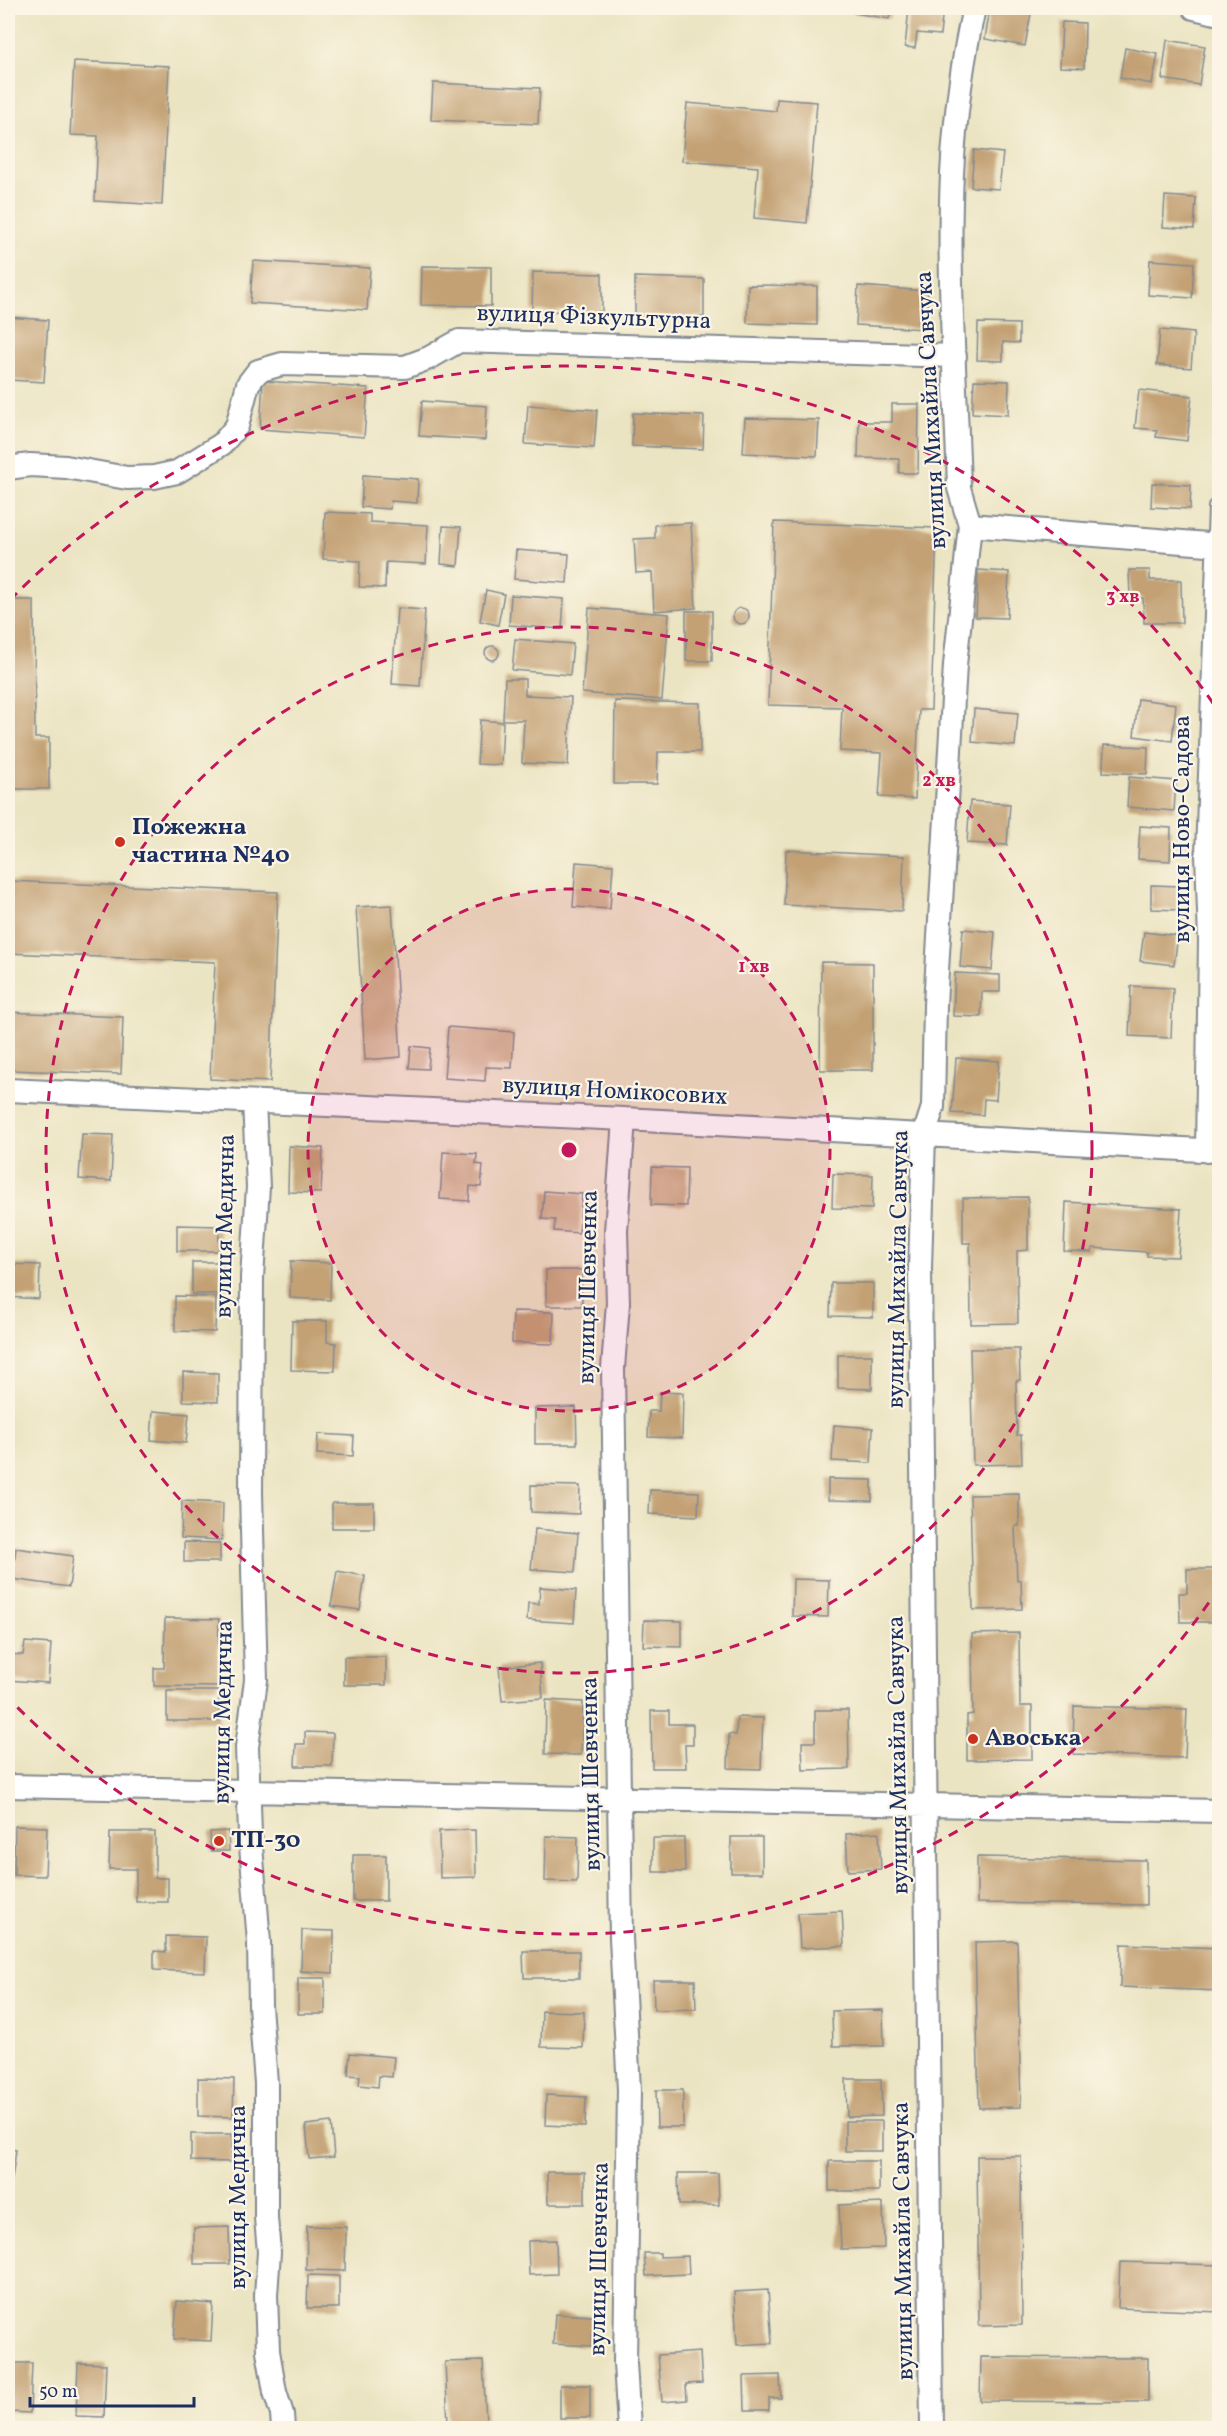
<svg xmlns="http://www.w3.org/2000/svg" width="1227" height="2436" font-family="Vollkorn,serif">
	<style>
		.building { fill: #c3a174 }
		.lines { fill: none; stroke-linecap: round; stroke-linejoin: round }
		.minor-casing { stroke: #838a90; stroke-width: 26 }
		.minor { stroke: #fff; stroke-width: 22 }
		.ring { fill: none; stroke: #c2185b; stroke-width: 3; stroke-dasharray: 10 8 }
		.poi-dot { fill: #c8321e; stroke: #fcf5e5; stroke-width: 2 }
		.labels { text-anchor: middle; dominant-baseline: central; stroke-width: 4.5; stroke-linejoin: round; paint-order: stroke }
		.street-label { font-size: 24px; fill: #1b2f5e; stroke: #fcf5e5 }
		.poi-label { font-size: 24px; font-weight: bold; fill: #1b2f5e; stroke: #fcf5e5; text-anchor: start }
		.centre { fill: #c2185b; stroke: #fcf5e5; stroke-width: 3 }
		.ring-label { font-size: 18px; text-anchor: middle; font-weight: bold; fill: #c2185b; stroke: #fcf5e5; stroke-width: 4.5; stroke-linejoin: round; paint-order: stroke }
	</style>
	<rect width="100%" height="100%" fill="#fcf5e5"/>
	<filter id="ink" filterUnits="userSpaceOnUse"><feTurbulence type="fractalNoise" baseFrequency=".0167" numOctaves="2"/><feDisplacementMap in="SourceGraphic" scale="12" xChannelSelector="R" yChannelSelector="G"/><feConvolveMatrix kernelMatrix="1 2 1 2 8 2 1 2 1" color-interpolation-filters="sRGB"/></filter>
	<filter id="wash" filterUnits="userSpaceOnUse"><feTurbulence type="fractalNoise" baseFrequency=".008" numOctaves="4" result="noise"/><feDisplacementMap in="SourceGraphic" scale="24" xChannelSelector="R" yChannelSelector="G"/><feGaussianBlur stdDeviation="1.35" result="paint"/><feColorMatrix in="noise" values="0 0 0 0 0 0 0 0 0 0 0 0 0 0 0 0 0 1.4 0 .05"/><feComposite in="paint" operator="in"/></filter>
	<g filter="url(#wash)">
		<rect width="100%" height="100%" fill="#ebe4c2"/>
		<g id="blocks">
			<path class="building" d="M 855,8 L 891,8 L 889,19 L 854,13 Z
				M 909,8 L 943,8 L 940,35 L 917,33 L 915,48 L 905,47 Z
				M 990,8 L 1032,8 L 1025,46 L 985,39 Z
				M 1062,22 L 1085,23 L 1084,68 L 1060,67 Z
				M 1167,40 L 1205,46 L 1199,85 L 1162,79 Z
				M 1125,48 L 1158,54 L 1152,84 L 1120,78 Z
				M 74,61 L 169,66 L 162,205 L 95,201 L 98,136 L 70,135 Z
				M 433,83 L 540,88 L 538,124 L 431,120 Z
				M 777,99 L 817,102 L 807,223 L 754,218 L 758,167 L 682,161 L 687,103 L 776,111 Z
				M 974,150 L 1003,153 L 999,189 L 971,187 Z
				M 8,165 L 11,165 L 10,201 L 8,201 Z
				M 1165,196 L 1196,198 L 1194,229 L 1163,227 Z
				M 1150,260 L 1194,263 L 1192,298 L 1148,295 Z
				M 253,261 L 370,268 L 367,310 L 250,303 Z
				M 422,266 L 491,267 L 491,306 L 421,305 Z
				M 533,272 L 602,274 L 602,312 L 532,311 Z
				M 635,277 L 704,279 L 704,317 L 635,316 Z
				M 748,285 L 817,286 L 817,325 L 747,323 Z
				M 858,286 L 928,291 L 925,329 L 856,325 Z
				M 8,317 L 48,320 L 44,382 L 8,380 Z
				M 978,323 L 1019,324 L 1019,343 L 1003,342 L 1003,361 L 977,360 Z
				M 1160,330 L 1194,333 L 1191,368 L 1157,365 Z
				M 974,380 L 1009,381 L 1008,415 L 972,413 Z
				M 263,381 L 368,388 L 364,437 L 260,429 Z
				M 1139,390 L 1192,396 L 1187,441 L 1156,437 L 1157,430 L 1135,428 Z
				M 422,401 L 487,406 L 485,440 L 419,436 Z
				M 892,404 L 919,404 L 918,473 L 899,473 L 899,459 L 858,458 L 859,422 L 892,422 Z
				M 528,405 L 597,410 L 594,448 L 525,444 Z
				M 633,413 L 704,416 L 703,449 L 632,446 Z
				M 745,418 L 819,420 L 817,456 L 743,453 Z
				M 363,475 L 418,479 L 417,503 L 391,501 L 390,509 L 361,507 Z
				M 1152,483 L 1191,485 L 1190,509 L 1151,507 Z
				M 325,512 L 370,514 L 370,522 L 428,525 L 426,564 L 386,562 L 385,588 L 359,587 L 360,561 L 323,559 Z
				M 774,522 L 937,528 L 931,710 L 919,710 L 915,799 L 879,797 L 882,753 L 840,751 L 842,707 L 768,705 Z
				M 691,523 L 696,608 L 654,611 L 652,572 L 636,573 L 634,539 L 655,538 L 655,525 Z
				M 443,526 L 461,527 L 458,566 L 441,564 Z
				M 516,550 L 569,554 L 567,583 L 514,579 Z
				M 978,570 L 1009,572 L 1007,618 L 976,617 Z
				M 1129,570 L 1150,570 L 1150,580 L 1181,580 L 1182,623 L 1144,623 L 1143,598 L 1130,598 Z
				M 486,590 L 504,594 L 498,625 L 480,621 Z
				M 511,595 L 564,599 L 562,629 L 509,625 Z
				M 8,600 L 34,600 L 35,738 L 49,738 L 49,789 L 8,789 Z
				M733 616a8 8 0 1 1 16 0a8 8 0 1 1-16 0Z
				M 397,608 L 425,610 L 420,686 L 392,684 Z
				M 589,608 L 669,614 L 662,700 L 582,693 Z
				M 686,611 L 712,611 L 712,661 L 686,661 Z
				M 515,639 L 573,644 L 570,675 L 512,670 Z
				M485 653a7 7 0 1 1 14 0a7 7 0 1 1-14 0Z
				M 505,679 L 525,679 L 525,695 L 571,697 L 568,765 L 522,763 L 524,720 L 503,720 Z
				M 1138,699 L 1176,704 L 1172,741 L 1134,736 Z
				M 615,701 L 700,703 L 700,752 L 658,752 L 657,784 L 614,784 Z
				M 974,709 L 1018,713 L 1015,746 L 972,742 Z
				M 480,720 L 503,722 L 501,765 L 477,764 Z
				M 1104,745 L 1148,747 L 1147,774 L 1103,772 Z
				M 1129,777 L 1176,781 L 1174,811 L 1127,807 Z
				M 970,801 L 1010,804 L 1007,845 L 967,843 Z
				M 1140,826 L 1171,828 L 1170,861 L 1138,859 Z
				M 786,850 L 904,856 L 902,911 L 784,905 Z
				M 576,862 L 613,865 L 610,909 L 573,907 Z
				M 8,881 L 278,892 L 270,1082 L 210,1079 L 215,962 L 8,953 Z
				M 1151,885 L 1180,886 L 1179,910 L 1151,909 Z
				M 392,905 L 401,1057 L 365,1060 L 356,907 Z
				M 963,929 L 995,932 L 992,970 L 960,967 Z
				M 1144,932 L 1178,936 L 1174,965 L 1140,961 Z
				M 821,962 L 873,963 L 873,1070 L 820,1070 Z
				M 955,973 L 1000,975 L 1000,992 L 982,992 L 981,1017 L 953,1016 Z
				M 1131,986 L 1173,988 L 1171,1038 L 1129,1036 Z
				M 8,1012 L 123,1017 L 121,1074 L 8,1070 Z
				M 448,1027 L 514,1032 L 512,1068 L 486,1067 L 485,1081 L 444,1078 Z
				M 411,1046 L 430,1048 L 428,1069 L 409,1068 Z
				M 956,1058 L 999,1061 L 996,1100 L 984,1099 L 983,1115 L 952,1113 Z
				M 82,1134 L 113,1135 L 111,1181 L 79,1179 Z
				M 289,1146 L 323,1148 L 321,1193 L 288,1192 Z
				M 443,1152 L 477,1154 L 476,1164 L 483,1165 L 481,1187 L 470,1186 L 469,1201 L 440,1199 Z
				M 652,1167 L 687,1168 L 686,1206 L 651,1205 Z
				M 833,1174 L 873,1175 L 872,1209 L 832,1208 Z
				M 544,1191 L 582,1194 L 579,1233 L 554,1231 L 555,1220 L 542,1219 Z
				M 1028,1197 L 1028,1250 L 1017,1251 L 1018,1323 L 971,1324 L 970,1243 L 963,1243 L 963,1198 Z
				M 1066,1202 L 1181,1209 L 1178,1257 L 1147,1256 L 1147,1252 L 1092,1248 L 1092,1252 L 1064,1251 Z
				M 177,1225 L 219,1226 L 219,1251 L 177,1251 Z
				M 291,1261 L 331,1263 L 330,1300 L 290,1298 Z
				M 192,1262 L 223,1262 L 223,1294 L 192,1294 Z
				M 8,1264 L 40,1265 L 39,1299 L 8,1297 Z
				M 546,1270 L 582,1270 L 582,1306 L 546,1306 Z
				M 831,1283 L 873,1283 L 873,1317 L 830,1316 Z
				M 175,1296 L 216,1297 L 215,1332 L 175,1331 Z
				M 513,1311 L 554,1312 L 553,1344 L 512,1343 Z
				M 292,1321 L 327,1321 L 327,1342 L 336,1343 L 335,1371 L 291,1370 Z
				M 970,1349 L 1019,1349 L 1020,1380 L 1016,1381 L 1017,1435 L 1021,1435 L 1022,1464 L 973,1465 Z
				M 838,1355 L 872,1355 L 872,1389 L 838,1388 Z
				M 183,1372 L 218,1373 L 218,1402 L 183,1401 Z
				M 660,1392 L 683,1393 L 682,1438 L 648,1437 L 649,1411 L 659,1411 Z
				M 576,1407 L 577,1444 L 535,1444 L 535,1408 Z
				M 153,1411 L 189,1414 L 186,1443 L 151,1440 Z
				M 834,1425 L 873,1428 L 871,1463 L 832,1461 Z
				M 318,1434 L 354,1436 L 353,1456 L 317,1454 Z
				M 828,1479 L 872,1480 L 872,1501 L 828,1500 Z
				M 531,1485 L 580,1486 L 579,1514 L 531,1512 Z
				M 650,1490 L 699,1492 L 698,1516 L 649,1514 Z
				M 1019,1494 L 1019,1526 L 1015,1526 L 1017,1581 L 1021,1580 L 1022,1609 L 973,1610 L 970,1495 Z
				M 182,1501 L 223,1503 L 222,1540 L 181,1538 Z
				M 332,1503 L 374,1503 L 374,1528 L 332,1528 Z
				M 535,1529 L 578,1533 L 575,1572 L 531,1569 Z
				M 184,1542 L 220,1543 L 220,1562 L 184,1562 Z
				M 16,1548 L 73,1556 L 69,1587 L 12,1579 Z
				M 1187,1569 L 1220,1569 L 1220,1622 L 1180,1622 L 1179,1593 L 1187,1593 Z
				M 337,1571 L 365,1576 L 360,1610 L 331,1606 Z
				M 793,1579 L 829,1580 L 828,1617 L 792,1616 Z
				M 540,1587 L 576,1590 L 574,1623 L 527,1620 L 528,1603 L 539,1604 Z
				M 165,1618 L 219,1619 L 218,1687 L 154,1686 L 154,1668 L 164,1668 Z
				M 644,1620 L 682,1621 L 682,1647 L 643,1646 Z
				M 1019,1633 L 1020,1706 L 1032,1706 L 1032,1759 L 967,1760 L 967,1715 L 973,1714 L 972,1634 Z
				M 25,1642 L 51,1644 L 48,1683 L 8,1680 L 8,1654 L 23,1655 Z
				M 344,1657 L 386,1657 L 386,1685 L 344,1685 Z
				M 540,1663 L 543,1698 L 502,1701 L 499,1667 Z
				M 167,1691 L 219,1691 L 219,1721 L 167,1721 Z
				M 546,1700 L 583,1702 L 581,1755 L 545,1754 Z
				M 1074,1706 L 1187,1709 L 1185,1758 L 1073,1754 Z
				M 815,1710 L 848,1710 L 849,1769 L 803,1770 L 802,1742 L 815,1742 Z
				M 651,1711 L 669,1711 L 669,1724 L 693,1724 L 693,1745 L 685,1745 L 686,1768 L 652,1768 Z
				M 737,1717 L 763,1718 L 761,1769 L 728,1768 L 729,1734 L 736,1735 Z
				M 305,1732 L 333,1733 L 332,1766 L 295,1766 L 296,1744 L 305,1744 Z
				M 15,1826 L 47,1827 L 45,1876 L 14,1875 Z
				M 475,1830 L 476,1877 L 440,1878 L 439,1831 Z
				M 228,1831 L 229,1851 L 211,1851 L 210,1832 Z
				M 110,1832 L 155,1832 L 155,1878 L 168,1878 L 168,1902 L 136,1902 L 136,1869 L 109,1869 Z
				M 879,1832 L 881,1869 L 848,1871 L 846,1834 Z
				M 546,1836 L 578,1837 L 577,1882 L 545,1881 Z
				M 731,1837 L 762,1837 L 762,1873 L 731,1873 Z
				M 653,1838 L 684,1838 L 685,1872 L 653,1872 Z
				M 353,1855 L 386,1855 L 386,1901 L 353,1901 Z
				M 977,1857 L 1146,1860 L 1146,1905 L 977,1903 Z
				M 842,1911 L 844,1946 L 800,1948 L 798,1913 Z
				M 302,1930 L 334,1931 L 333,1973 L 301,1971 Z
				M 166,1936 L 206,1937 L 205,1972 L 154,1970 L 154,1951 L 166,1952 Z
				M 1017,1941 L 1021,2107 L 979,2108 L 975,1942 Z
				M 1121,1944 L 1220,1948 L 1220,1991 L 1120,1987 Z
				M 523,1951 L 579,1951 L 579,1978 L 524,1978 Z
				M 298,1978 L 325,1978 L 325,2014 L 298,2014 Z
				M 653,1980 L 695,1980 L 696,2009 L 654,2010 Z
				M 883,2010 L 884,2046 L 833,2046 L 832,2011 Z
				M 542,2011 L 584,2012 L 583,2048 L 541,2047 Z
				M 350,2053 L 394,2057 L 392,2077 L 379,2076 L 378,2087 L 359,2085 L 360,2076 L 348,2075 Z
				M 198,2078 L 234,2079 L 233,2117 L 198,2116 Z
				M 846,2079 L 881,2079 L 882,2116 L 847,2117 Z
				M 656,2090 L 683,2090 L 683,2127 L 657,2127 Z
				M 546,2095 L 586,2097 L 585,2127 L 545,2125 Z
				M 845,2121 L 882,2121 L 882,2151 L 845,2151 Z
				M 331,2122 L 334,2157 L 309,2159 L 306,2125 Z
				M 191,2134 L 232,2134 L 231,2162 L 191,2161 Z
				M 8,2149 L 16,2150 L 12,2179 L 8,2179 Z
				M 977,2156 L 1021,2156 L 1022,2325 L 979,2326 Z
				M 829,2161 L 879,2161 L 879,2191 L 829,2191 Z
				M 547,2172 L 585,2172 L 585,2204 L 548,2204 Z
				M 678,2173 L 718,2173 L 719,2205 L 679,2205 Z
				M 883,2203 L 884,2248 L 841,2249 L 839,2205 Z
				M 307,2226 L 346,2227 L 345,2271 L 306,2270 Z
				M 229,2227 L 230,2264 L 194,2264 L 194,2228 Z
				M 556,2240 L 557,2274 L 529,2275 L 528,2241 Z
				M 644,2253 L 660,2253 L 660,2257 L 688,2256 L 689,2274 L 646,2276 Z
				M 1120,2262 L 1220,2265 L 1220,2312 L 1118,2308 Z
				M 308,2275 L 339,2276 L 339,2308 L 307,2308 Z
				M 768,2290 L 772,2343 L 737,2345 L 734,2292 Z
				M 177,2301 L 213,2304 L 211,2341 L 174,2339 Z
				M 555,2314 L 593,2316 L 592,2346 L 553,2344 Z
				M 700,2352 L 702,2383 L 686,2384 L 687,2400 L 662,2402 L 658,2355 Z
				M 981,2357 L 1148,2358 L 1148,2402 L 980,2401 Z
				M 483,2361 L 486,2422 L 448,2424 L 445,2362 Z
				M 8,2363 L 32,2363 L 30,2413 L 8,2412 Z
				M 78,2363 L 106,2364 L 104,2417 L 76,2416 Z
				M 780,2375 L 781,2398 L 769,2398 L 769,2410 L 745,2410 L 744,2376 Z
				M 560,2385 L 590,2385 L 590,2418 L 560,2418 Z"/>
		</g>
	</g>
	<g filter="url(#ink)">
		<use href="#blocks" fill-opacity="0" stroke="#838a90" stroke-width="1.5"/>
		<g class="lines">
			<defs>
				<path id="minor" d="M 1194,8 L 1220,14
					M 8,468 L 30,465 L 66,467 L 127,478 L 154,477 L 177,472 L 222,444 L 237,426 L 248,384 L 258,371 L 282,364 L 405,367 L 429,358 L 459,341 L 955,356
					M 970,525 L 1220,545
					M 8,1090 L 624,1119 L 1220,1151
					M 254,1102 L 258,1187 L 252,1277 L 251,1493 L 256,1680 L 247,1747 L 250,1834 L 259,1942 L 260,2006 L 266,2083 L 266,2218 L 269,2252 L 266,2295 L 268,2351 L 275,2392 L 282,2414 L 283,2428
					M 624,1119 L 616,1231 L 618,1303 L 613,1368 L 621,1938 L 629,2090 L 625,2363 L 629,2428
					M 1207,1151 L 1210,941 L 1207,854 L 1220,508
					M 8,1786 L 1220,1811
					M 932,2428 L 920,1268 L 924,1135 L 933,1107 L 935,1005 L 955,665 L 970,525 L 959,488 C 956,384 947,278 952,174 C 955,118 962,62 974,8"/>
			</defs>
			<use href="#minor" class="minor-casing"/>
			<use href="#minor" class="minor"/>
		</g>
	</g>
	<circle cx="569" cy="1150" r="261" fill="#c2185b" fill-opacity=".12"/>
	<g class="ring">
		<circle cx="569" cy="1150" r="261"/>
		<circle cx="569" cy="1150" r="523"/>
		<path d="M1219 1588A784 784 0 0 1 10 1700M10 600A784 784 0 0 1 1219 712"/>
	</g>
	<g class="poi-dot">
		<circle cx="120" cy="842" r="6"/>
		<circle cx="973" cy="1739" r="6"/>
		<circle cx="219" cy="1841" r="6"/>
	</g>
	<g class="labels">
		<g class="street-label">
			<text transform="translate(594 318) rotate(2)">вулиця Фізкультурна</text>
			<text transform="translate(932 410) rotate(-93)">вулиця Михайла Савчука</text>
			<text transform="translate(1183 829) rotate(-90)">вулиця Ново-Садова</text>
			<text transform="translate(615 1092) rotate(3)">вулиця Номікосових</text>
			<text transform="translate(226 1226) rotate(-89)">вулиця Медична</text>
			<text transform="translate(899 1269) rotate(-89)">вулиця Михайла Савчука</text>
			<text transform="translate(589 1287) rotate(-89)">вулиця Шевченка</text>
			<text transform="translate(224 1712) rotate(-89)">вулиця Медична</text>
			<text transform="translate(899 1755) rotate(-91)">вулиця Михайла Савчука</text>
			<text transform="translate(592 1774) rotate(-91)">вулиця Шевченка</text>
			<text transform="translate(239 2197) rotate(-90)">вулиця Медична</text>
			<text transform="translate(904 2241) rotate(-91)">вулиця Михайла Савчука</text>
			<text transform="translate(600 2259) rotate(-89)">вулиця Шевченка</text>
		</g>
		<g class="poi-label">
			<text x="132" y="828">Пожежна<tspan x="132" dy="28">частина №40</tspan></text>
			<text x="985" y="1739">Авоська</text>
			<text x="231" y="1841">ТП-30</text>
		</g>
	</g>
	<circle cx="569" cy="1150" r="9" class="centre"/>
	<g class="ring-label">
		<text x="1123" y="602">3 хв</text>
		<text x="939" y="786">2 хв</text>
		<text x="754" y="972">1 хв</text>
	</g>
	<rect width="1227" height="2436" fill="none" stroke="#fcf5e5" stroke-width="30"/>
	<path d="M30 2397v9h164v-9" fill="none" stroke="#1b2f5e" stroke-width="3"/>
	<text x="39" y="2397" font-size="18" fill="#1b2f5e" stroke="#fcf5e5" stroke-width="4.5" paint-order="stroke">50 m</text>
</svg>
